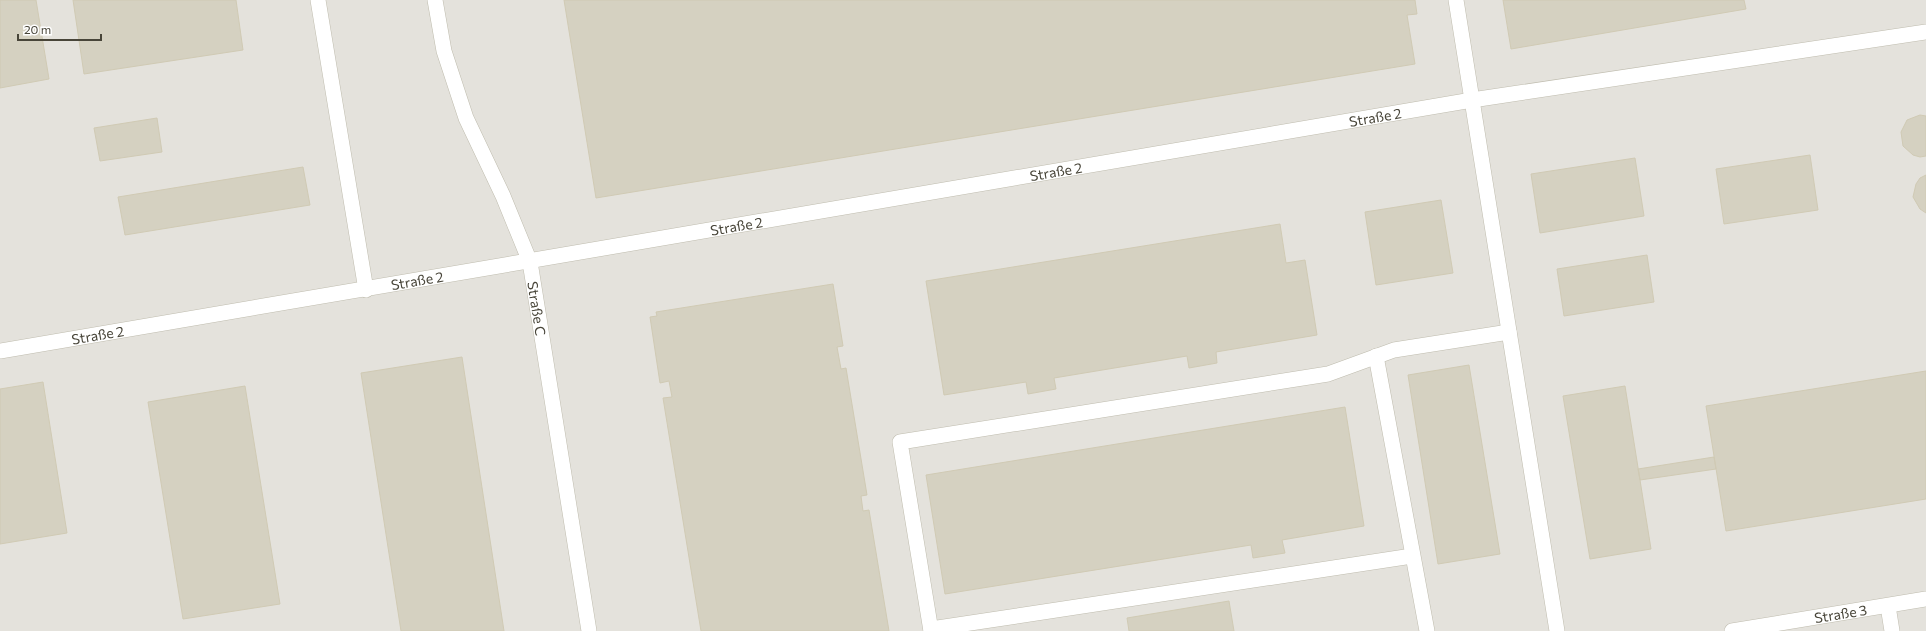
<svg xmlns="http://www.w3.org/2000/svg" width="1926" height="631" font-family="Commissioner,sans-serif">
	<style>
		.industrial { fill: #e4e2dc }
		.building { fill: #d5d1c1; stroke: #d0cab4 }
		.lines { fill: none; stroke-linecap: round; stroke-linejoin: round }
		.lane-casing { stroke: #bfbcae; stroke-width: 16 }
		.lane { stroke: #fff; stroke-width: 15 }
		.labels { text-anchor: middle; dominant-baseline: central; stroke-width: 3; stroke-linejoin: round; paint-order: stroke }
		.street-label { font-size: 14px; fill: #484539; stroke: #fff }
	</style>
	<rect width="100%" height="100%" fill="#f4f3eb"/>
	<path class="industrial" d="M 0,0 L 1926,0 L 1926,631 L 0,631 Z"/>
	<path class="building" d="M 0,0 L 36,0 L 49,79 L 0,88 Z
		M 73,0 L 236,0 L 243,50 L 84,74 Z
		M 564,0 L 1415,0 L 1417,14 L 1407,15 L 1415,64 L 596,198 Z
		M 1503,0 L 1744,0 L 1746,9 L 1511,49 Z
		M 1920,115 L 1926,116 L 1926,156 L 1920,157 L 1913,155 L 1903,146 L 1901,132 L 1907,120 Z
		M 157,118 L 162,152 L 100,161 L 94,128 Z
		M 1810,155 L 1818,210 L 1724,224 L 1716,169 Z
		M 1635,158 L 1644,216 L 1540,233 L 1531,174 Z
		M 303,167 L 310,205 L 125,235 L 118,197 Z
		M 1926,175 L 1926,213 L 1920,209 L 1913,197 L 1916,184 L 1920,178 Z
		M 1441,200 L 1453,273 L 1376,285 L 1365,212 Z
		M 1280,224 L 1286,263 L 1305,260 L 1317,335 L 1216,352 L 1217,363 L 1189,368 L 1187,356 L 1054,378 L 1056,389 L 1028,394 L 1026,382 L 944,395 L 926,281 Z
		M 1647,255 L 1654,302 L 1564,316 L 1557,269 Z
		M 833,284 L 843,346 L 837,347 L 841,369 L 846,368 L 867,495 L 861,496 L 863,511 L 869,510 L 889,631 L 701,631 L 663,398 L 672,397 L 669,381 L 660,383 L 650,317 L 657,316 L 656,312 Z
		M 462,357 L 504,631 L 401,631 L 361,373 Z
		M 1469,365 L 1500,554 L 1438,564 L 1408,375 Z
		M 1926,371 L 1926,499 L 1726,531 L 1706,406 Z
		M 43,382 L 67,533 L 0,544 L 0,389 Z
		M 245,386 L 280,604 L 183,619 L 148,402 Z
		M 1625,386 L 1651,549 L 1590,559 L 1563,396 Z
		M 1345,407 L 1364,526 L 1282,540 L 1285,553 L 1253,558 L 1251,545 L 945,594 L 926,475 Z
		M 1714,457 L 1716,469 L 1640,480 L 1638,469 Z
		M 1229,601 L 1234,631 L 1129,631 L 1127,618 Z"/>
	<g class="lines">
		<defs>
			<g id="lane">
				<path d="M 318,0 L 366,290"/>
				<path id="s1" d="M 435,0 L 444,51 L 466,118 L 503,196 L 530,262 L 589,631"/>
				<path d="M 1456,0 L 1557,631"/>
				<path id="s2" d="M 0,351 L 1472,100 L 1926,32"/>
				<path d="M 1376,356 L 1427,631"/>
				<path d="M 1888,606 L 1892,631"/>
				<path d="M 931,629 L 1412,556"/>
				<path d="M 931,631 L 900,442 L 1328,374 L 1394,350 L 1509,332"/>
				<path id="s3" d="M 1732,631 L 1926,599"/>
			</g>
		</defs>
		<use href="#lane" class="lane-casing"/>
		<use href="#lane" class="lane"/>
	</g>
	<g class="labels">
		<g class="street-label">
			<text stroke="none"><textPath href="#s2" startOffset="1395">Straße 2</textPath></text>
			<text stroke="none"><textPath href="#s2" startOffset="1071">Straße 2</textPath></text>
			<text stroke="none"><textPath href="#s2" startOffset="747">Straße 2</textPath></text>
			<text stroke="none"><textPath href="#s2" startOffset="423">Straße 2</textPath></text>
			<text stroke="none"><textPath href="#s1" startOffset="327">Straße C</textPath></text>
			<text stroke="none"><textPath href="#s2" startOffset="99">Straße 2</textPath></text>
			<text stroke="none"><textPath href="#s3" startOffset="110">Straße 3</textPath></text>
		</g>
	</g>
	<path d="M18 34v6h83v-6" fill="none" stroke="#484539" stroke-width="2"/>
	<text x="24" y="34" font-size="12" fill="#484539" stroke="#ffffff" stroke-width="3" paint-order="stroke">20 m</text>
</svg>
